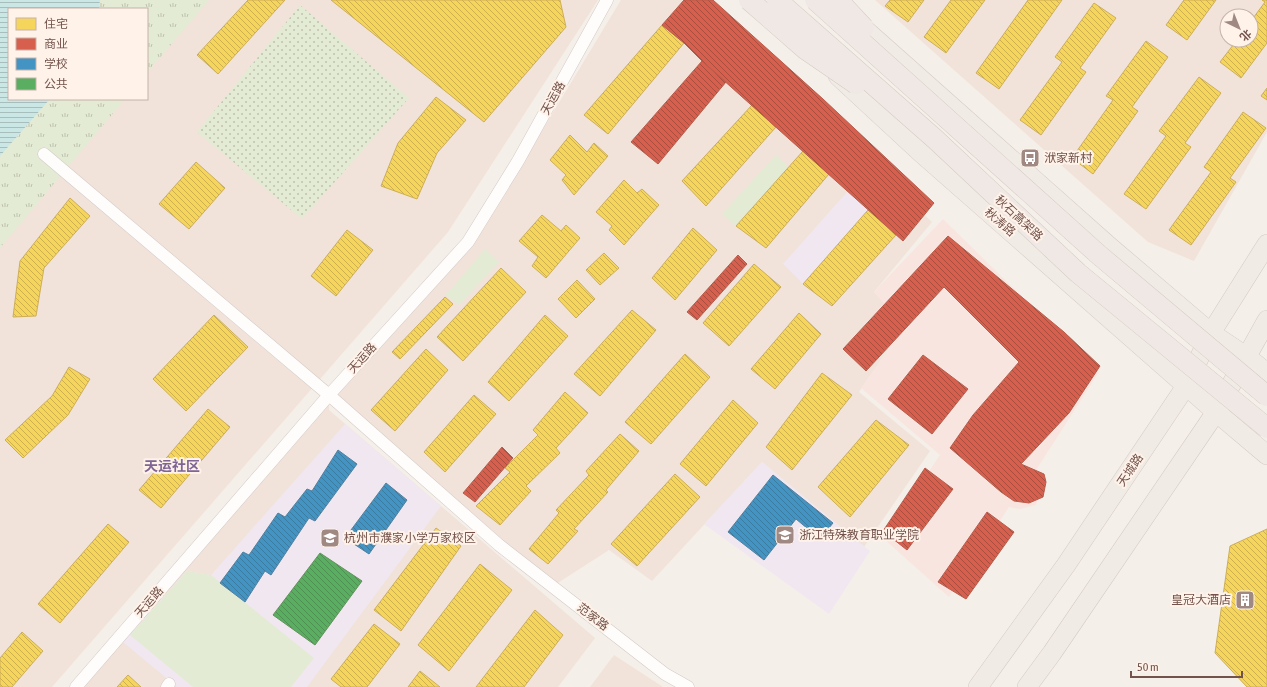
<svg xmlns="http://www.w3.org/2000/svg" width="1267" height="687" font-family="'Asap Condensed','Noto Sans SC',sans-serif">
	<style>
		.residential { fill: #f1e3d9; fill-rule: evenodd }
		.commercial { fill: #f8e5df }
		.education { fill: #f0e7f1 }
		.grass { fill: url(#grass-tufts) }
		.park { fill: url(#park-dots) }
		.garden { fill: #e4ebd4 }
		.water { fill: url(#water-rules) }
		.homes { fill: url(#homes-back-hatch); stroke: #ceae57 }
		.shops { fill: url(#shops-back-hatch); stroke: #b85c4c }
		.schools { fill: url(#schools-back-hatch); stroke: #51809f }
		.public { fill: url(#public-back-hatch); stroke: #61925a }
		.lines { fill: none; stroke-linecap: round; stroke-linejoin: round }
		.minor-casing { stroke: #d4cac6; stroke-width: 13 }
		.primary-casing { stroke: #d4cac5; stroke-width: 20 }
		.minor { stroke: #fefdfc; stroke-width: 12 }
		.primary { stroke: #f1ebe5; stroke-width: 19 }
		.trunk-bridge-casing { stroke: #d4cac5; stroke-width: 21; stroke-linecap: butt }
		.trunk-bridge { stroke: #f0e8e4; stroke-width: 20 }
		.labels { text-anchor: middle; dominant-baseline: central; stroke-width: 4; stroke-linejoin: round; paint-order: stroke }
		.street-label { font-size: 12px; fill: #72524a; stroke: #fef2e9 }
		.poi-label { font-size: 12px; fill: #72524a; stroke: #fef2e9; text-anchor: start }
		.quarter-label { font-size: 14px; font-weight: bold; fill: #7e6596; stroke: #fef2e9 }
	</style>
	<defs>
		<pattern id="grass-tufts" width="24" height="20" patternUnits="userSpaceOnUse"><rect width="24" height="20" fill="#e4ebd4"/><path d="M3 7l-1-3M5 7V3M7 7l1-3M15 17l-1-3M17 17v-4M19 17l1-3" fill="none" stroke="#bdc1ae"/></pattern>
		<pattern id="park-dots" width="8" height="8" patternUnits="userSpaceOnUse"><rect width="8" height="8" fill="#e4ebd4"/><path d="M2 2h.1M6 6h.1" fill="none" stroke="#bdc1ae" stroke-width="1.8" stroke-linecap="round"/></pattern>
		<pattern id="water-rules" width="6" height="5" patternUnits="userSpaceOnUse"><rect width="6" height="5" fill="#cae7e6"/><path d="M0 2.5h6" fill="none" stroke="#a8bebc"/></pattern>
		<pattern id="homes-back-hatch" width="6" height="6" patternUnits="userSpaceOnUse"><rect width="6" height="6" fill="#f6d55c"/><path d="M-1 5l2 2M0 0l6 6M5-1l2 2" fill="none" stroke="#ccaf4e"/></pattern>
		<pattern id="shops-back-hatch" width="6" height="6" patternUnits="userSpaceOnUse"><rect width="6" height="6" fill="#d6604d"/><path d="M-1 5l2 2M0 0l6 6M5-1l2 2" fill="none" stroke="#a94e3f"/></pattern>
		<pattern id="schools-back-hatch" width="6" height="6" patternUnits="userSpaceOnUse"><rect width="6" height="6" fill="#4393c3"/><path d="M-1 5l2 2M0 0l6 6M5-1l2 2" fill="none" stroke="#3c7ba0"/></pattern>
		<pattern id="public-back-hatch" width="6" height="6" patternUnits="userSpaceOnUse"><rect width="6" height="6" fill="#5aae61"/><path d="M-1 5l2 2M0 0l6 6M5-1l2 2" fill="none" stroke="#4f9052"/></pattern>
	</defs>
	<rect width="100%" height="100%" fill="#f5efe9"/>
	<path class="residential" d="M 121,0 L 598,0 L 448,232 L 52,687 L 0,687 L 0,177 L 68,99 L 147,99 L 147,9 Z
		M 621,0 L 691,0 L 932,222 L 874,292 L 905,325 L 859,392 L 930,451 L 864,547 L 762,462 L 652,581 L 609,550 L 553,586 L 329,396 L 329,410 L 595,638 L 558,687 L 75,687 L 329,395 L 473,245 Z
		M 875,0 L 1267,0 L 1267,132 L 1194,261 L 1148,242 ZM 1227,16 L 1251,16 L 1251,40 L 1227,40 Z
		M 614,655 L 663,687 L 590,687 Z"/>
	<path class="commercial" d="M 943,219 L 1099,372 L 1036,470 L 1043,486 L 1036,505 L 1020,509 L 1009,507 L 949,597 L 884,539 L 940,455 L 861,388 L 905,326 L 874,292 Z"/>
	<path class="education" d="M 848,191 L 868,210 L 803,284 L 783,264 Z
		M 345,424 L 441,506 L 307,687 L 177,687 L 123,642 L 187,571 L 211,575 Z
		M 762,462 L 870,551 L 829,614 L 704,524 Z"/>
	<path class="grass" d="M 0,0 L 209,0 L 147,73 L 147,9 L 9,9 L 9,99 L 125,99 L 0,248 Z"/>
	<path class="park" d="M 300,5 L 409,98 L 302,219 L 197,132 Z"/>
	<path class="garden" d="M 776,155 L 789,167 L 736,226 L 722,214 Z
		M 485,249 L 499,262 L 459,305 L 446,295 Z
		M 187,571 L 211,575 L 314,658 L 291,687 L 193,687 L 130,635 Z"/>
	<path class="water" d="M 0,0 L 100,0 L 99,9 L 9,9 L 9,99 L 50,99 L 0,156 Z"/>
	<path class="homes" d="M 248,0 L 285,0 L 218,74 L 197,55 Z
		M 331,0 L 560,0 L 566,27 L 484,122 Z
		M 890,0 L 924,0 L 908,22 L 885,6 Z
		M 951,0 L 985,0 L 946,53 L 924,37 Z
		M 1028,0 L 1062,0 L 999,89 L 976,73 Z
		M 1184,0 L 1216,0 L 1187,40 L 1166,25 Z
		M 1262,0 L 1267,0 L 1267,43 L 1241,78 L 1220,62 L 1237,40 L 1251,40 L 1251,21 L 1265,2 Z
		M 1094,3 L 1116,18 L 1080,68 L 1086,72 L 1041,135 L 1020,120 L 1062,62 L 1055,57 Z
		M 662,25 L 684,43 L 608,134 L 584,115 Z
		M 1146,41 L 1168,57 L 1132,107 L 1138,111 L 1093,174 L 1072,158 L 1113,100 L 1106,96 Z
		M 1199,77 L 1221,93 L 1185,143 L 1191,147 L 1146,209 L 1124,194 L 1166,136 L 1159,131 Z
		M 1267,88 L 1267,100 L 1261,96 Z
		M 436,97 L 466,120 L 437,153 L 417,199 L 381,186 L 398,143 Z
		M 752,105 L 776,127 L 706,206 L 682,181 Z
		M 1243,112 L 1266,128 L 1230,178 L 1236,182 L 1191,245 L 1169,230 L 1211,172 L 1204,167 Z
		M 570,135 L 587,152 L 594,143 L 608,156 L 574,195 L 562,180 L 566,175 L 550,160 Z
		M 803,151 L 829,174 L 766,248 L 736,226 Z
		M 196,162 L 225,188 L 189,229 L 159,204 Z
		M 624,180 L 637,193 L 642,189 L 659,205 L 624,245 L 609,230 L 612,226 L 596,212 Z
		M 70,198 L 90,216 L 44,268 L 36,316 L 13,317 L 20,261 Z
		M 868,210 L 896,235 L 832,306 L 803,284 Z
		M 542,215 L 561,231 L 566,225 L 580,238 L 546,278 L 532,266 L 538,257 L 519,241 Z
		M 693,228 L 717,250 L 675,300 L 652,278 Z
		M 347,230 L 373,250 L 336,296 L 311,276 Z
		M 604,253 L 619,268 L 600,285 L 586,270 Z
		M 754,264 L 781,287 L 729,346 L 703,323 Z
		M 501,268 L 526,292 L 463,361 L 437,337 Z
		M 577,280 L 595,299 L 576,318 L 558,299 Z
		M 445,297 L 453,304 L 400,359 L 392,352 Z
		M 632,310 L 656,330 L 600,396 L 574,374 Z
		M 799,313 L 821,334 L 775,389 L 751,369 Z
		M 214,315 L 248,347 L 186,411 L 153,379 Z
		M 545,315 L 568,336 L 509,401 L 488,382 Z
		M 426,349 L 448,370 L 395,431 L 371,410 Z
		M 685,354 L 710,377 L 651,444 L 625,422 Z
		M 69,367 L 90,379 L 68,415 L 23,458 L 5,440 L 52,396 Z
		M 822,373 L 852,395 L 792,470 L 766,447 Z
		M 565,392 L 588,413 L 556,448 L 560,453 L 526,486 L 531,491 L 500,525 L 476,506 L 510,472 L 505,468 L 538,435 L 533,430 Z
		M 474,395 L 496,414 L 445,472 L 424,452 Z
		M 733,400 L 758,423 L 706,486 L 680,464 Z
		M 208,409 L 230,427 L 161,508 L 139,490 Z
		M 876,420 L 909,445 L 850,517 L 818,487 Z
		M 620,434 L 639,451 L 606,490 L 608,492 L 574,529 L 578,531 L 548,564 L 529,549 L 559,513 L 556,510 L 589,475 L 586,471 Z
		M 675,474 L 700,497 L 637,566 L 611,544 Z
		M 108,524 L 129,542 L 60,623 L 38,604 Z
		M 436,528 L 461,546 L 401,631 L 374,610 Z
		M 1267,529 L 1267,687 L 1247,687 L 1215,653 L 1230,546 Z
		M 480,564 L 512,590 L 449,671 L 418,645 Z
		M 535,610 L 563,635 L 524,687 L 476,687 Z
		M 374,624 L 400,644 L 367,687 L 341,687 L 331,679 Z
		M 22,632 L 43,651 L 12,687 L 0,687 L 0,658 Z
		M 420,671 L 440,687 L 408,687 Z
		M 128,675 L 141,687 L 117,687 Z"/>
	<path class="shops" d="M 684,0 L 713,0 L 823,99 L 934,203 L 903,241 L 702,61 L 684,43 L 662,25 Z
		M 702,61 L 726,82 L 658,164 L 631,142 Z
		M 948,236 L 1064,332 L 1100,366 L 1069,413 L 1021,464 L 1044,474 L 1046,482 L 1043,497 L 1029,503 L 1014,501 L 1001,492 L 950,448 L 973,415 L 1019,362 L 944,287 L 866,371 L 843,349 Z
		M 738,255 L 747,264 L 697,320 L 687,312 Z
		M 923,355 L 968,389 L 932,434 L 888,399 Z
		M 502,447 L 513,458 L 475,502 L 463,493 Z
		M 925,468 L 953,489 L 907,550 L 883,531 Z
		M 987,512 L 1014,532 L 966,599 L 938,582 Z"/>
	<path class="schools" d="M 338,450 L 357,464 L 315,521 L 309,518 L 271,575 L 265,571 L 245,602 L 220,583 L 243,552 L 249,555 L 278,513 L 285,517 L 307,489 L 312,491 Z
		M 773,475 L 833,523 L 820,539 L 796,519 L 764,560 L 728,532 Z
		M 386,483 L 407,500 L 369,554 L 345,538 Z"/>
	<path class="public" d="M 320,553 L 362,581 L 315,645 L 273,615 Z"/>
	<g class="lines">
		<defs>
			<path id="minor" d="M 44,154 L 329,395 L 499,545 L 665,674 L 688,687
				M 76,687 L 329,395 L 468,242 L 518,161 L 607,0
				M 167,687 L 169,684"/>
			<path id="primary" d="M 852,18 L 1110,247 L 1211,333 L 1247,357 L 1267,373
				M 838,76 L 919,151 L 1216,412 L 1267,455
				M 978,687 L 1066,565 L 1186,386 L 1211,333 L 1267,244
				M 1027,687 L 1052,653 L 1216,412 L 1267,320"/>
		</defs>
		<use href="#minor" class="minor-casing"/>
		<use href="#primary" class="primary-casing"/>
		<use href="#minor" class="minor"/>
		<use href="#primary" class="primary"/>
		<defs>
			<path id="trunk-bridge" d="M 749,0 L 805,49 L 856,84
				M 777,0 L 935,139 L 1078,273 L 1267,428
				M 815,0 L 1099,255 L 1267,396
				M 838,0 L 864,28"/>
		</defs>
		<use href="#trunk-bridge" class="trunk-bridge-casing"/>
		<use href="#trunk-bridge" class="trunk-bridge"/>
	</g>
	<defs>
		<symbol id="bus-square" viewBox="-11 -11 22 22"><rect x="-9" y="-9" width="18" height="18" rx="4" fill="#a08982" stroke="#fef2e9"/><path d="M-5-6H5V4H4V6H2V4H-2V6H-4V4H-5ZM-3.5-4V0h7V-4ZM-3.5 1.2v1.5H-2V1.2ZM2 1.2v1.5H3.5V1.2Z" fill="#fff"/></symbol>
		<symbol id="school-square" viewBox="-11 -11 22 22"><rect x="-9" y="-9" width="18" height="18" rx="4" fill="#a08982" stroke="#fef2e9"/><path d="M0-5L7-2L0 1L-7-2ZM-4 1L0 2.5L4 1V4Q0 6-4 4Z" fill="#fff"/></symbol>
		<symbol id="building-square" viewBox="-11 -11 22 22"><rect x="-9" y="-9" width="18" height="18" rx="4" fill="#a08982" stroke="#fef2e9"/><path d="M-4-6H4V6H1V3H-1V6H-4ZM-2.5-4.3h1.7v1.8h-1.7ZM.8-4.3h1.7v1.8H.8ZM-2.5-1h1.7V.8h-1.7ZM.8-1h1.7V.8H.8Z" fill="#fff"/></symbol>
	</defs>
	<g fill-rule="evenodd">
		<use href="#bus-square" x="1019" y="147" width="22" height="22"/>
		<use href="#school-square" x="774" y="524" width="22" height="22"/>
		<use href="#school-square" x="319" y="527" width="22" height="22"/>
		<use href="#building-square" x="1234" y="589" width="22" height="22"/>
	</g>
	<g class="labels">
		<g class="street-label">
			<text transform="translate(553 98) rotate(-61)">天运路</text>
			<text transform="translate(1019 218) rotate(43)">秋石高架路</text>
			<text transform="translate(1000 222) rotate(41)">秋涛路</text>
			<text transform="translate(362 358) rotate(-48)">天运路</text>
			<text transform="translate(1130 470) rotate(-56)">天城路</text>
			<text transform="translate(149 602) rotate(-49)">天运路</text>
			<text transform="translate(593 617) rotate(38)">范家路</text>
		</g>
		<g class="poi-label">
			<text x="1044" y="158">洑家新村</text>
			<text x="799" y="535">浙江特殊教育职业学院</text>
			<text x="344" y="538">杭州市濮家小学万家校区</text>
			<text x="1231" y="600" text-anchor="end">皇冠大酒店</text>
		</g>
		<g class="quarter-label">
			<text x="172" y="466">天运社区</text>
		</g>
	</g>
	<rect x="8" y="8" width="140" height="92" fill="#fef2e9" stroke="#c6b2a9"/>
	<rect x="16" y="18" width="20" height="12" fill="#f6d55c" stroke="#c6b2a9"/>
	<text x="44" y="28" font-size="12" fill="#72524a">住宅</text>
	<rect x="16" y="38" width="20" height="12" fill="#d6604d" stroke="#c6b2a9"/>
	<text x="44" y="48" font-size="12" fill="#72524a">商业</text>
	<rect x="16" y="58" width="20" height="12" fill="#4393c3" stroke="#c6b2a9"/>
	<text x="44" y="68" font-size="12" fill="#72524a">学校</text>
	<rect x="16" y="78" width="20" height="12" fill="#5aae61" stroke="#c6b2a9"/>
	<text x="44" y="88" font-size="12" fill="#72524a">公共</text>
	<g transform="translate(1239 28) rotate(137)"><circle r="19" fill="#fef2e9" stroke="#c6b2a9"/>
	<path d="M0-3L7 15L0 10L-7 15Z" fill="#a08982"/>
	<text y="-6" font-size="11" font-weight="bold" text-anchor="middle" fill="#72524a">北</text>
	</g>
	<path d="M1131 671v6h111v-6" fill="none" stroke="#72524a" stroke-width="2"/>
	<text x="1137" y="671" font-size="12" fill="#72524a" stroke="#fef2e9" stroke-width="3" paint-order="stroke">50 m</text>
</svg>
